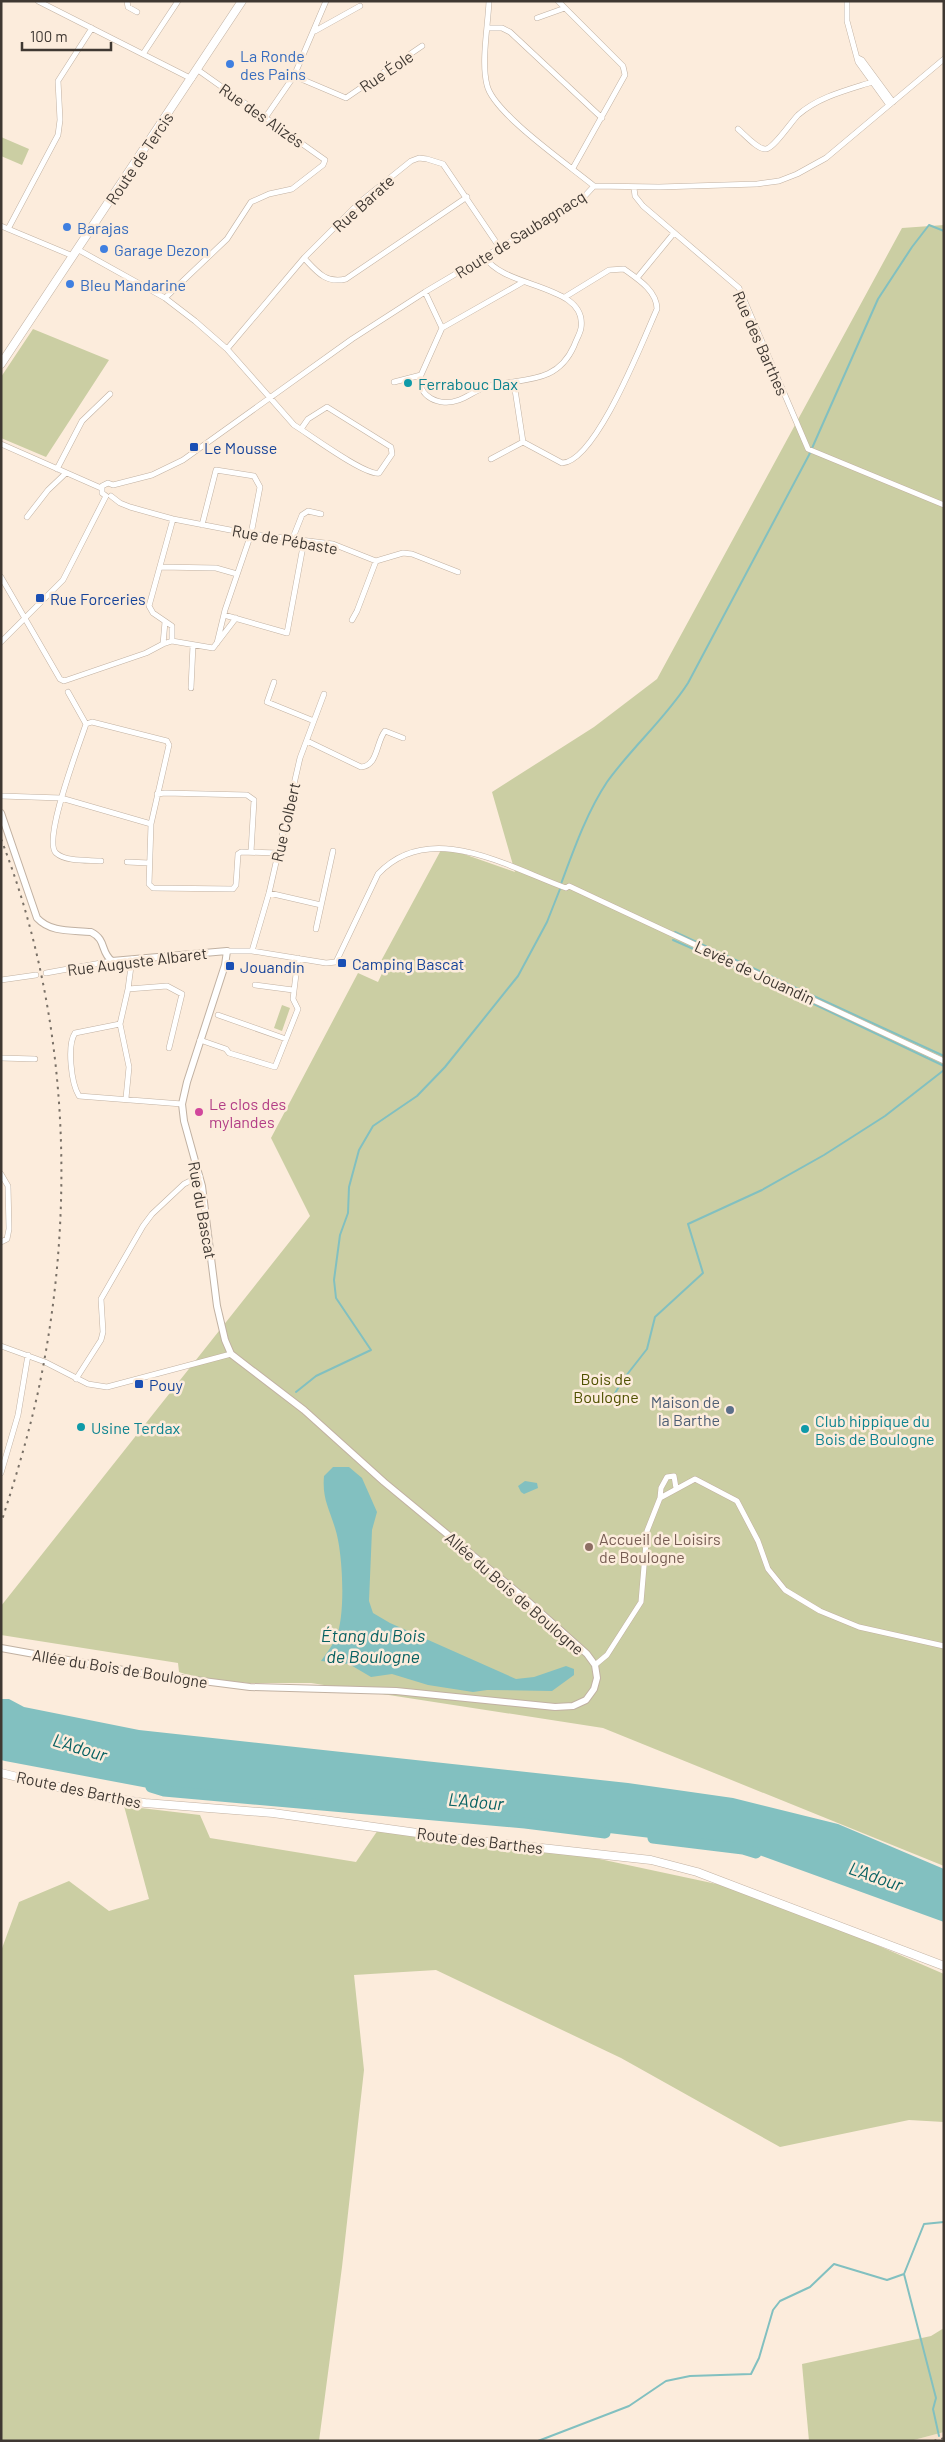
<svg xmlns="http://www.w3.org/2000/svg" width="945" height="2442" font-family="Barlow,sans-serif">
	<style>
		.built { fill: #f7e1cb }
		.green { fill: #cbcea3 }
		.water { fill: #82c0c0 }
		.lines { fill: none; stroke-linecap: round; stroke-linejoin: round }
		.stream { stroke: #82c0c0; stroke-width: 2 }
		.river { stroke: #82c0c0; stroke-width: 11 }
		.minor-casing { stroke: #c1b1a2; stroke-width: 6 }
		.tertiary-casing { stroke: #c1b1a2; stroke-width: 8 }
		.secondary-casing { stroke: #c1b1a2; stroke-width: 9 }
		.minor { stroke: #fff; stroke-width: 5 }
		.tertiary { stroke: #fff; stroke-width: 6 }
		.secondary { stroke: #fff; stroke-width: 8 }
		.rail { stroke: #7a7167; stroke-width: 2; stroke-dasharray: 2.5 5; stroke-linecap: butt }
		.shop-dot { fill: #3f7fe0; stroke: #fcecdc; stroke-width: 2 }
		.culture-dot { fill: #0f9aa8; stroke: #fcecdc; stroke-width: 2 }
		.transit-dot { fill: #1a4fb4; stroke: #fcecdc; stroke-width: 2 }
		.hotel-dot { fill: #d1479c; stroke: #fcecdc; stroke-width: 2 }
		.service-dot { fill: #5c6f8a; stroke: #fcecdc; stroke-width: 2 }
		.education-dot { fill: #8d6e63; stroke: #fcecdc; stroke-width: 2 }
		.labels { text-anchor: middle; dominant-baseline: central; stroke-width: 5; stroke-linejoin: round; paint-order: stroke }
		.shop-label { font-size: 16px; fill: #366cbe; stroke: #fcecdc; text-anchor: start }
		.street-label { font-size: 16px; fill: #3f3832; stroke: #fcecdc }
		.culture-label { font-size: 16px; fill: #0d838f; stroke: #fcecdc; text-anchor: start }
		.transit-label { font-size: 16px; fill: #164399; stroke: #fcecdc; text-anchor: start }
		.hotel-label { font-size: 16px; fill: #b23c85; stroke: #fcecdc; text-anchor: start }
		.park-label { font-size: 16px; fill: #4f5100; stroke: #fcecdc }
		.service-label { font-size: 16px; fill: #4e5e75; stroke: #fcecdc; text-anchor: end }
		.education-label { font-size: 16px; fill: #785e54; stroke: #fcecdc; text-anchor: start }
		.water-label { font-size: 18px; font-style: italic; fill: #086162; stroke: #fcecdc }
	</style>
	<rect width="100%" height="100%" fill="#fcecdc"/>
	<path class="built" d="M 944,2432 L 944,2441 L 910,2441 Z"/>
	<path class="green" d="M 1,137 L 29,149 L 22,165 L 1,156 Z
		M 944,225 L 944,1866 L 603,1728 L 311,1683 L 248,1683 L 197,1678 L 179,1672 L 178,1663 L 1,1635 L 1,1606 L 310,1216 L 271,1138 L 358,973 L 378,982 L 386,965 L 381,961 L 441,850 L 458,852 L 515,872 L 492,792 L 594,727 L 657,679 L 902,228 Z
		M 33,329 L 109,360 L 46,457 L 1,438 L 1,377 Z
		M 282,1005 L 290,1008 L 282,1031 L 274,1028 Z
		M 124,1806 L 200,1815 L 210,1838 L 356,1862 L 378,1830 L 534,1845 L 754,1892 L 944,1974 L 944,2122 L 909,2120 L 780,2147 L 621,2058 L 436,1970 L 354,1975 L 364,2070 L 342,2267 L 319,2441 L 1,2441 L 1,1951 L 19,1902 L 69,1881 L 109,1911 L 149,1899 Z
		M 944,2328 L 944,2432 L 910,2441 L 809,2441 L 802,2364 L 931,2336 Z"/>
	<path class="water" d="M 333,1467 L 349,1467 L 362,1478 L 377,1512 L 372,1530 L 369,1601 L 373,1613 L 390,1623 L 516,1679 L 534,1677 L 566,1666 L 574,1669 L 574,1675 L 552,1691 L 487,1690 L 473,1692 L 428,1685 L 392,1674 L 371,1677 L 349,1664 L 321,1661 C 326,1654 332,1646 336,1638 C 346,1615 343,1552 335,1528 C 329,1508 322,1498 324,1476 Z
		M 525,1481 L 537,1483 L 538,1488 L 524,1494 L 521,1492 L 518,1486 Z
		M 1,1699 L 9,1699 L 24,1707 L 139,1730 L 628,1783 L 733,1798 L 838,1824 L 944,1869 L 944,1922 L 743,1849 L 525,1823 L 164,1791 L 5,1761 L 1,1760 Z"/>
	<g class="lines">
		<path class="stream" d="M 561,884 C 574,849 587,812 607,782 C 632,747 665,719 688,683 L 809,455 L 878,299 L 912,247 L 929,225 L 944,231
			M 675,932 L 944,1056
			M 673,940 L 761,979 L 944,1066
			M 296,1392 L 316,1376 L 371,1350 L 336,1298 L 334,1280 L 340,1235 L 348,1213 L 349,1187 L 359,1150 L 373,1126 L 417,1096 L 445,1067 L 518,976 L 547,922 L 560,889
			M 609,1404 L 622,1381 L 647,1349 L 655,1317 L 703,1273 L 688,1224 L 762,1190 L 824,1155 L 885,1116 L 944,1070
			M 904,2274 L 936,2398 L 933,2409 L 939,2436
			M 538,2441 L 629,2406 L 666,2381 L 690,2376 L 751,2374 L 759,2358 L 773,2310 L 780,2301 L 810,2287 L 834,2264 L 887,2280 L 904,2274 L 924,2224 L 944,2222"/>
		<path class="river" d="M 151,1787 L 164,1791 L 525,1823 L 605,1833
			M 653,1838 L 743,1849 L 756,1853"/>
		<defs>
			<path id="minor" d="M 38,1 L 192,79
				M 127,1 L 128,7 L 137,12
				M 489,1 C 488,26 481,62 487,85 C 493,113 570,166 594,186
				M 558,1 L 623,66 L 625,75 L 573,168
				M 847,1 L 847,21 L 858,62 L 889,105
				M 537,18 L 565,8
				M 488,28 L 502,28 L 510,32 L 602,118
				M 315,31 L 360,6
				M 143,54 L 178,1
				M 858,58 L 862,60 L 893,102
				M 294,76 L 346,98 L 422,46
				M 265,118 L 294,76 L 326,1
				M 738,129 C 744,134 758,150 766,149 C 774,148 791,122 798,115 C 818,97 847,90 872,82
				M 634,188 L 635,196 L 643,206 L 739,288 L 808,449 L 944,505
				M 1,226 L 73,256
				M 8,229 L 58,135 L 60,120 L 58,81 L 92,28
				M 77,249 L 165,298 L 195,321 L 227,349 L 294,425 C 309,434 365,476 379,473 L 392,454 L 391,447 L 327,407 L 308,419 L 301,429
				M 304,258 C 317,272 326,284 346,279 L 467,197
				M 637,278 L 674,233
				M 425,292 L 442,328 L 523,282
				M 165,298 L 227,239 L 251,202 L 269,194 L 292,189 L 323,165 L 325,160 L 198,70
				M 227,349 L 304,258 L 360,202 L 411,161 L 419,158 L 427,159 L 443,164 L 500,248
				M 421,375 L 442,328
				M 394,382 L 421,375 C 416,397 440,407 459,400 C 468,397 476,390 486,387 C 522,377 556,386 574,346 C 576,340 580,334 581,328 C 588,284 504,289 485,257
				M 523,442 L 562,463 C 596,462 643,340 657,309 C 657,291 638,279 624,269 L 609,270 L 565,297
				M 1,444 L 101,488
				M 491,459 L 523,442 L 514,383
				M 57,469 L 82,421 L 110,394
				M 113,485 L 152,475 L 183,460 L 352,339 L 425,292 L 582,199 L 594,186 L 659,187 L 757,184 L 779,181 L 797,174 L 826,158 L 944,59
				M 106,496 L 102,493 L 102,486 L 108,483 L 113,485
				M 111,496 L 120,503 L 130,507 L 173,519 L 251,534 L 333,544 L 376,561 L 403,553 L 412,554 L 458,572
				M 27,517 L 48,490 L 66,473
				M 202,525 L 216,470 L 254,476 L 260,487 L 251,534 L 225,610 L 217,643
				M 292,540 L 302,515 L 308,511 L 321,514
				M 160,567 L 216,568 L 237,574
				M 1,577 L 60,679 L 64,681 L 146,653 L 163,644 L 172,641 L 213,648 L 236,618
				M 224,615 L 287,633 L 304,541
				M 352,620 L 357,611 L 376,561
				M 172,641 L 172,626 L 153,613 L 149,606 L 173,519
				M 1,642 L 63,580 L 106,496
				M 163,644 L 165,622
				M 274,682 L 267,702 L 314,721
				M 191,688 L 193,645
				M 68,692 L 86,724 C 80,743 42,840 56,853 C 66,862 88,860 101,861
				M 86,724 L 92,722 L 167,741 L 169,745 L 151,824 L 149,884 L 153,888 L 233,889 L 236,885 L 238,854 L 241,852 L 278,853
				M 307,741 L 361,767 C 378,766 376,742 385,731 L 403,738
				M 157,794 L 165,793 L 247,795 L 254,800 L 251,852
				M 1,796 L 61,798 L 151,824
				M 127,862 L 149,863
				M 269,893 L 321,905
				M 316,929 L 333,851
				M 227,951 L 252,951 L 326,963 L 336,962 L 378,874 C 430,819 508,867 566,888 L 569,886 L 944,1061
				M 252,951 L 269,893 L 300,758 L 324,694
				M 132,959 L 128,989 L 167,986 L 182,994 L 169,1048
				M 46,973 L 112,961
				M 1,980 L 36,975
				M 255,985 L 293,990
				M 128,989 L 120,1024 L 75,1033 C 67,1045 71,1083 79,1096 L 182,1104
				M 218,1015 L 286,1039
				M 120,1024 L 129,1067 L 126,1098
				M 200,1040 L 226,1049 L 229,1053 L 275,1067 L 298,1009 L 293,999 L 298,958
				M 1,1058 L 35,1059
				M 1,1174 L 8,1186 L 9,1229 L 7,1239 L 1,1242
				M 1,1346 L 45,1362 L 88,1384 L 107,1387 L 231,1354
				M 76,1379 L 101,1340 L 103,1332 L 101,1299 L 143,1226 L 152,1214 L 184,1184 L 200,1176
				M 1,1473 L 18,1415 L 28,1355
				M 660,1498 L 661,1488 L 667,1477 L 674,1476 L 676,1488
				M 595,1665 L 607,1655 L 641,1602 L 647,1531 L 660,1498 L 695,1479 L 737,1501 L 758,1541 L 768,1569 L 785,1590 L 820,1611 L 859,1627 L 944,1646"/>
			<path id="tertiary" d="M 1,813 L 37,918 C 51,933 72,930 91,932 C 107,940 100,952 112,961 L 227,951 L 225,965 L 187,1082 L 182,1104 L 184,1121 L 202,1186 L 217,1306 L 225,1340 L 231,1354 L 304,1410 L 384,1482 L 522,1596 L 587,1654 L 595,1665 L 597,1678 L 594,1689 L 586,1700 L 573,1706 L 555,1707 L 396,1691 L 250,1687 L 140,1673 L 1,1648"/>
			<path id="secondary" d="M 1,364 L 242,1
				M 1,1773 L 95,1796 L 145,1803 L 273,1813 L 468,1840 L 651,1860 L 697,1872 L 944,1966"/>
		</defs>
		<use href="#minor" class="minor-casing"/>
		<use href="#tertiary" class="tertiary-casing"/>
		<use href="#secondary" class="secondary-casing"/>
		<use href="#minor" class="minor"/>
		<use href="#tertiary" class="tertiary"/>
		<use href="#secondary" class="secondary"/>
		<path class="rail" d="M 1,839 C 69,1013 77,1210 38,1392 C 28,1437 15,1480 1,1523
			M 934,2441 L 944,2438"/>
	</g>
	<g class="shop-dot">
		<circle cx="230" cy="64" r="5"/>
		<circle cx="67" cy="227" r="5"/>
		<circle cx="104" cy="249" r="5"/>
		<circle cx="70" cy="284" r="5"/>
	</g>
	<g class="culture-dot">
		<circle cx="408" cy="383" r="5"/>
		<circle cx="81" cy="1427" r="5"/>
		<circle cx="805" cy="1429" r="5"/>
	</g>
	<g class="transit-dot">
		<rect x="189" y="442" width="10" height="10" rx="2.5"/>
		<rect x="35" y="593" width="10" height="10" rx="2.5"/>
		<rect x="337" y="958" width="10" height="10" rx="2.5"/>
		<rect x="225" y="961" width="10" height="10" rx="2.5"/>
		<rect x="134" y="1379" width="10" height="10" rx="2.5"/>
	</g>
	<circle class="hotel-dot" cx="199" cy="1112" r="5"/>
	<circle class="service-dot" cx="730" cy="1410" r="5"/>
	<circle class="education-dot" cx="589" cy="1547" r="5"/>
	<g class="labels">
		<g class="shop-label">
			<text x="240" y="55">La Ronde<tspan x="240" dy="18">des Pains</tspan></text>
			<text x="77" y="227">Barajas</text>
			<text x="114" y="249">Garage Dezon</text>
			<text x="80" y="284">Bleu Mandarine</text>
		</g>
		<g class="street-label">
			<text transform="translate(386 71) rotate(-34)">Rue Éole</text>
			<text transform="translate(262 115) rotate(35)">Rue des Alizés</text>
			<text transform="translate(139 158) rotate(-56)">Route de Tercis</text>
			<text transform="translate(363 203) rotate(-42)">Rue Barate</text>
			<text transform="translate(520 234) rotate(-32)">Route de Saubagnacq</text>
			<text transform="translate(761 343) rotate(66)">Rue des Barthes</text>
			<text transform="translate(285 539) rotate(10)">Rue de Pébaste</text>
			<text transform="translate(285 822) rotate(-77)">Rue Colbert</text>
			<text transform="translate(137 961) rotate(-7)">Rue Auguste Albaret</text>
			<text transform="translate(755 972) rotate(25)">Levée de Jouandin</text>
			<text transform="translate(203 1210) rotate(80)">Rue du Bascat</text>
			<text transform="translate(515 1593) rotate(41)">Allée du Bois de Boulogne</text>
			<text transform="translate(120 1668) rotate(9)">Allée du Bois de Boulogne</text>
			<text transform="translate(79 1789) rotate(12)">Route des Barthes</text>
			<text transform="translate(480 1840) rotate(7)">Route des Barthes</text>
		</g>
		<g class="culture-label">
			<text x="418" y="383">Ferrabouc Dax</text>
			<text x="815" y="1420">Club hippique du<tspan x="815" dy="18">Bois de Boulogne</tspan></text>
			<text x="91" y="1427">Usine Terdax</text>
		</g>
		<g class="transit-label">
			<text x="204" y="447">Le Mousse</text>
			<text x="50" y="598">Rue Forceries</text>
			<text x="352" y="963">Camping Bascat</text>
			<text x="240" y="966">Jouandin</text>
			<text x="149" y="1384">Pouy</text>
		</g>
		<g class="hotel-label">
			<text x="209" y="1103">Le clos des<tspan x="209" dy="18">mylandes</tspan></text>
		</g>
		<g class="park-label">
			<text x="606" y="1378">Bois de<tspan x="606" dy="18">Boulogne</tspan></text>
		</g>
		<g class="service-label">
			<text x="720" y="1401">Maison de<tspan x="720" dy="18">la Barthe</tspan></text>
		</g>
		<g class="education-label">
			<text x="599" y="1538">Accueil de Loisirs<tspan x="599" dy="18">de Boulogne</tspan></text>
		</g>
		<g class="water-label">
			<text x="373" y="1635">Étang du Bois<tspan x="373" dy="21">de Boulogne</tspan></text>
			<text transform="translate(80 1747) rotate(17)">L'Adour</text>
			<text transform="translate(476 1801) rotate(5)">L'Adour</text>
			<text transform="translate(876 1876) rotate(19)">L'Adour</text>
		</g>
	</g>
	<rect width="945" height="2442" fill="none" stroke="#3f3832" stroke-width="5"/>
	<path d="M22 42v8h89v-8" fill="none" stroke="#3f3832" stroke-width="2.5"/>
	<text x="30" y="42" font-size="15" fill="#3f3832" stroke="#fcecdc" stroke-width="4" paint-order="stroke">100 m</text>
</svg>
